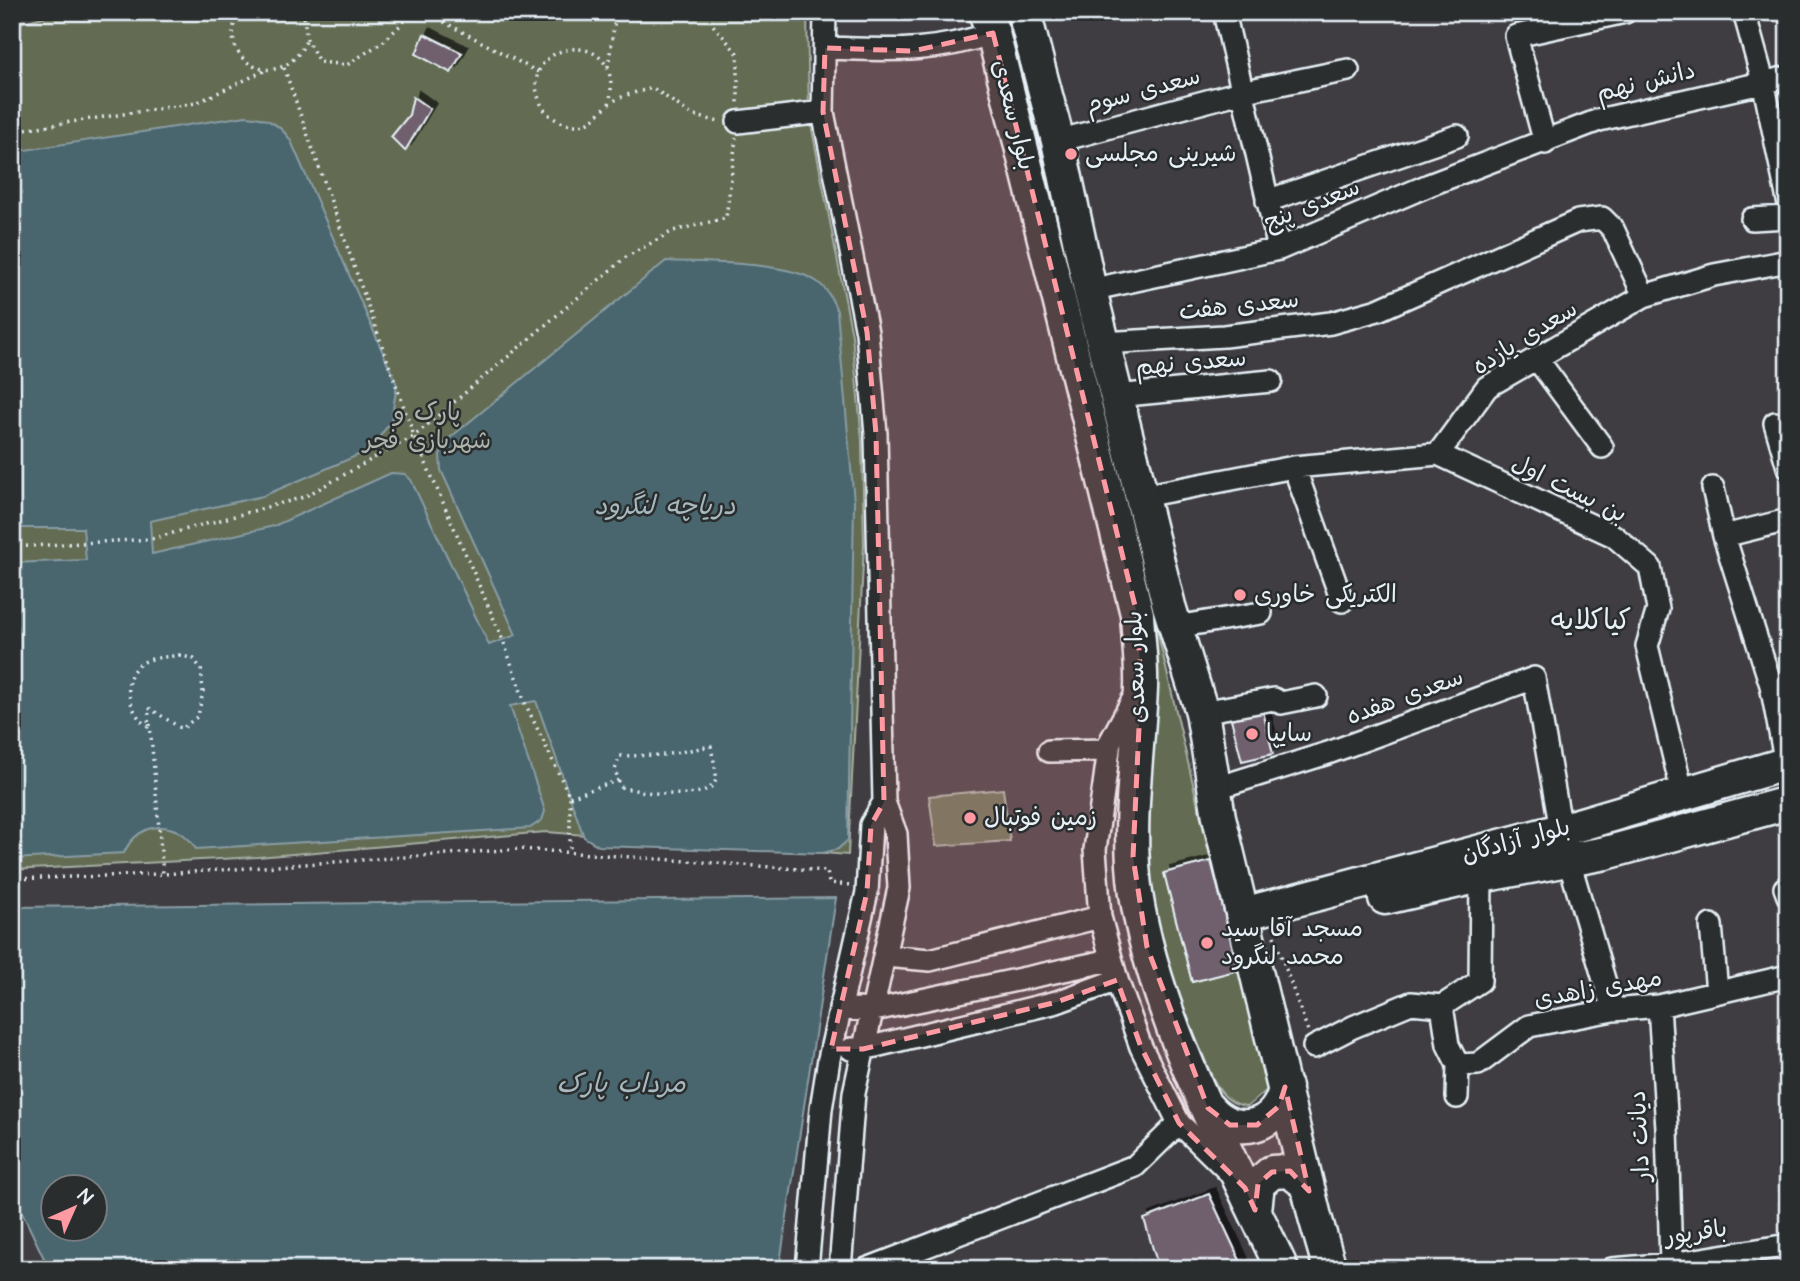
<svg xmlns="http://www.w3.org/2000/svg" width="1800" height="1281" font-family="'Architects Daughter','Playpen Sans Arabic',sans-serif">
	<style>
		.green { fill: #646c52; stroke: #a6aea5; stroke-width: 2 }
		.water { fill: #49656d; stroke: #899da5; stroke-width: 2; fill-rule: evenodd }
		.building { fill: #70616e; stroke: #e8f1f8; stroke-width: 2; filter: url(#shadow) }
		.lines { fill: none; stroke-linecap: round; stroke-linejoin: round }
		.minor-casing { stroke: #e8f1f8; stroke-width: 26 }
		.highway-casing { stroke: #e8f1f8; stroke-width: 37 }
		.path { stroke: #e8f1f8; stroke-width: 3.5; stroke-dasharray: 2 5; stroke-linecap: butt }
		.minor { stroke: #2a2d2e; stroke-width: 21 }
		.highway { stroke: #2a2d2e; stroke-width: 32 }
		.marked { fill: #ff9aa2; fill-opacity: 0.2; stroke: #ff9aa2; stroke-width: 5; stroke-dasharray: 14 9; stroke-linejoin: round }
		.poi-dot { fill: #ff9aa2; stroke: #2a2d2e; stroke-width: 2.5 }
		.labels { text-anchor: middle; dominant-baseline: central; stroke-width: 5; stroke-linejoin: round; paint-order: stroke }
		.street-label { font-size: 24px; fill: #e8f1f8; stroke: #2a2d2e }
		.poi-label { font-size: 24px; fill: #e8f1f8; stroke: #2a2d2e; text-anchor: start }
		.park-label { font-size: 24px; fill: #adb5ad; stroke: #2a2d2e }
		.water-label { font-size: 26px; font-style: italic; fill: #a8b9c0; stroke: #2a2d2e }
		.quarter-label { font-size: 28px; fill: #e8f1f8; stroke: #2a2d2e }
	</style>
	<defs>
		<filter id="shadow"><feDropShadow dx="6" dy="-6" stdDeviation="0" flood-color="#0009"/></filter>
	</defs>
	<rect width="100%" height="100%" fill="#3f3d41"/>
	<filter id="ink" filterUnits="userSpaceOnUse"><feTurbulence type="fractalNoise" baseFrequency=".0143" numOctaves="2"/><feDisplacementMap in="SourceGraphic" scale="14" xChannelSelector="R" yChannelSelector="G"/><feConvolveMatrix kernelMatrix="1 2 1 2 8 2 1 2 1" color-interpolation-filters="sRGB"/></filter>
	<g filter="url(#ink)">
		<path class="green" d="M 62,12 L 807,12 L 809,114 L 852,335 L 862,440 L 864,545 L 848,855 L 546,832 L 258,857 L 12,870 L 12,25 Z
			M 1148,620 L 1155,621 L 1211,861 L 1164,873 L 1192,982 L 1242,969 L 1271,1074 L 1267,1090 L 1248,1106 C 1219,1105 1211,1074 1201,1050 C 1179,1001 1152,950 1147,895 C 1143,850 1149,803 1152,758 C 1156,712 1152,666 1148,620 Z
			M 1003,789 L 1010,841 L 936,846 L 929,796 Z"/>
		<path class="water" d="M 246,116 C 266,117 280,124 291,141 L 397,385 L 391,421 L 370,450 L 263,496 L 150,521 L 152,554 L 274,526 L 391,473 L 405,474 L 411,480 L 489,645 L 516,635 L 441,470 L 440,455 L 446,441 L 666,261 C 704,263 785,261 816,281 C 827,288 832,299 837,311 L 854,502 L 848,840 L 838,849 L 823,853 L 599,846 L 584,837 L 536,701 L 510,706 L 545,811 L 542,820 L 530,828 L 196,849 C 178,818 138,820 124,853 L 12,859 L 12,563 L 86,560 L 83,528 L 12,528 L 12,152 Z
			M 836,898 L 779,1269 L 49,1269 L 12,1191 L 12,907 ZM 52,1186 L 94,1186 L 94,1228 L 52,1228 Z"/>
		<path class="building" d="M 424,34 L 462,53 L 451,73 L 416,54 Z
			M 413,97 L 430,109 L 405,151 L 391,137 L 409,115 Z
			M 1262,707 L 1273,754 L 1242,761 L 1230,715 Z
			M 1211,861 L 1239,970 L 1192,982 L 1164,873 Z
			M 1209,1194 L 1244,1269 L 1159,1269 L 1144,1219 Z"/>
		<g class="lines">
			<defs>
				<path id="minor" d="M 825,12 L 823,112 L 867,332 L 876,434 L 884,802
					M 1224,12 L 1279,249
					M 1744,12 L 1763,81 L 1788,200
					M 825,48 C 888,50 931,54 993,33
					M 738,122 L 823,112
					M 1058,141 L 1241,92 L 1348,70
					M 1545,143 L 1516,36 L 1625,12
					M 1267,201 L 1457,136
					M 1752,219 L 1788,217
					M 1090,290 L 1279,249 L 1429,185 L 1599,120 L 1788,77
					M 1103,343 L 1224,336 L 1331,323 L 1378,310 L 1578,221 L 1602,218 L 1613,229 L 1644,296
					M 1537,359 L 1602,447
					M 1116,396 L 1271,381
					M 1775,423 L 1788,467
					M 1438,454 L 1614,536 L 1650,567 L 1658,609 L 1647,646 L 1683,795
					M 1294,467 L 1342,601
					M 1713,488 L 1724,536 L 1771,685 L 1786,764
					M 1143,496 L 1294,467 L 1438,454 L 1487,387 L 1644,296 L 1714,275 L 1788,261
					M 1724,536 L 1788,520
					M 1175,627 L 1261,613
					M 1202,712 L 1274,699 L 1281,703 L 1316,696
					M 1049,751 L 1109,750
					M 1213,789 L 1328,753 L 1534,678 L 1561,830
					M 1569,861 L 1613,1010
					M 1785,888 L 1788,896
					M 1100,917 L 1117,980 L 1141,1047 L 1179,1123 L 1229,1172
					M 1711,925 L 1717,992
					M 885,956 L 930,960 L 1100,917 L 1095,850 L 1110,742 L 1137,692
					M 1442,1006 L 1448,1045 L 1458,1065 L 1478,1064 L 1529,1026 L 1613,1010 L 1659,1006 L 1788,976
					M 1442,1006 L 1480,981 L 1481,876
					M 1659,1006 L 1667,1128 L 1671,1264
					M 840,1008 L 874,1010 L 1111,960
					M 1314,1047 L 1353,1027 L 1411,1003 L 1442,1006
					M 851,1049 L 863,1049 L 1057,1002 L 1117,980
					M 1457,1097 L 1458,1065
					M 807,1269 L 821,1109 L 829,1059 L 867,892 L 871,825 L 884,802 L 896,834 L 899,888 L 854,1093 L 840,1269
					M 867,1269 L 1135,1166 L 1179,1123
					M 1612,1269 L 1671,1264 L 1788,1245"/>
				<path id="highway" d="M 985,12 L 993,33 L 1137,614 C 1138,638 1142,663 1141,688 C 1138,756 1126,826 1136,894 C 1156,1021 1228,1153 1282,1269
					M 1024,12 L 1058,141 L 1090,290 L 1169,606 L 1202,712 L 1219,817 L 1315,1217 L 1330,1269
					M 1385,898 L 1481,876 L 1606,853 L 1788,803
					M 1243,914 L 1561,830 L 1788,763
					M 1208,1108 C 1235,1140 1279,1128 1285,1087
					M 1255,1210 L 1258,1184 L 1272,1172 L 1290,1171 L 1305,1183 L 1309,1191"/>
			</defs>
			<use href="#minor" class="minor-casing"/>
			<use href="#highway" class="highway-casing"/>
			<path class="path" d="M 240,12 C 211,58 281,100 307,39
				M 299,12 L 304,18 L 307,39 L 319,62 L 347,65 L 384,41 L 414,12
				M 425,12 L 538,72
				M 710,12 L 712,24 L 738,54 L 738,105
				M 608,67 L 616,12
				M 284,68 L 414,436 L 503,640 L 525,703 L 570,797 L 570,853
				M 609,104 C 628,20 509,41 542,106 C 548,118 565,126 578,125 C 593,124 598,113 608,105 C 620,95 638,92 653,88 L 692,115 L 719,122
				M 12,131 L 196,103 L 264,71
				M 12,547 L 151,539 L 304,497 L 414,436 L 626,257 L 673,231 L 726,218 L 736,138
				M 179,655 L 194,659 L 201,669 L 203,692 L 198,716 L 182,729 L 149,708 L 148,727 C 129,714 117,673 146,661 C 155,657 169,657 179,655 Z
				M 150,724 L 163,874
				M 711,746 C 712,755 717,770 716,779 C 711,804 639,792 621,787 L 615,770 L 620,756 L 664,755 Z
				M 570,797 L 619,780
				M 12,879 L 163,874 L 519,849 L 827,871 L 829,883 L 851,885
				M 1274,936 L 1308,1031"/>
			<use href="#minor" class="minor"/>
			<use href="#highway" class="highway"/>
		</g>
	</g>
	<path class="marked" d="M 993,33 L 1137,614 L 1141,684 L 1133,857 L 1147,947 L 1208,1108 L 1230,1125 L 1257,1125 L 1279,1106 L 1285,1087 L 1309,1191 L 1290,1171 L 1272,1172 L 1258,1184 L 1255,1210 L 1245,1188 L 1179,1123 L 1141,1047 L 1117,980 L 1057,1002 L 863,1049 L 831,1049 L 867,892 L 871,825 L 884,802 L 876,434 L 867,332 L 823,112 L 825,48 L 913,51 Z"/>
	<g class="poi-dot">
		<circle cx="1071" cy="154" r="7"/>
		<circle cx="1240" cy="595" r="7"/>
		<circle cx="1252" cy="734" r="7"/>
		<circle cx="970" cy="818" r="7"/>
		<circle cx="1207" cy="943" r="7"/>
	</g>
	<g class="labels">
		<g class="street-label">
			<text transform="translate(1646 82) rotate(-14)">دانش نهم</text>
			<text transform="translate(1143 91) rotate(-15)">سعدی سوم</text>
			<text transform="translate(1013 115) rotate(76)">بلوار سعدی</text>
			<text transform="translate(1312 205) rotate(-22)">سعدی پنج</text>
			<text transform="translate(1239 306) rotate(-6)">سعدی هفت</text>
			<text transform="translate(1525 338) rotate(-32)">سعدی یازده</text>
			<text transform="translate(1191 363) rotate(-5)">سعدی نهم</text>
			<text transform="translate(1569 489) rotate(26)">بن بست اول</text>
			<text transform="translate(1136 667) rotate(-92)">بلوار سعدی</text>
			<text transform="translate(1405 697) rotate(-20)">سعدی هفده</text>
			<text transform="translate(1516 841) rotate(-15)">بلوار آزادگان</text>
			<text transform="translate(1598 989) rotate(-10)">مهدی زاهدی</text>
			<text transform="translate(1640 1136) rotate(-93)">دیانت دار</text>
			<text transform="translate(1696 1233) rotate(-8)">باقرپور</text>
		</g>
		<g class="poi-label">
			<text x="1085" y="154">شیرینی مجلسی</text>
			<text x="1254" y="595">الکتریکی خاوری</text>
			<text x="1266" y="734">سایپا</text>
			<text x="984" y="818">زمین فوتبال</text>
			<text x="1221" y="929">مسجد آقا سید<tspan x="1221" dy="28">محمد لنگرود</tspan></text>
		</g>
		<g class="park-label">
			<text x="427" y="413">پارک و<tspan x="427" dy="28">شهربازی فجر</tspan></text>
		</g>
		<g class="water-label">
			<text x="665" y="506">دریاچه لنگرود</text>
			<text x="621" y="1084">مرداب پارک</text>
		</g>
		<g class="quarter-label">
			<text x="1591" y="620">کیاکلایه</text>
		</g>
	</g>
	<rect width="1800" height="1281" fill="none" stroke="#2a2d2e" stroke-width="42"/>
	<rect x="21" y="21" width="1758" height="1239" fill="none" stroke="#e8f1f8" stroke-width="2.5" filter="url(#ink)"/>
	<g transform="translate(74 1208) rotate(45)"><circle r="33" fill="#2a2d2e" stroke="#767b7f" stroke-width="2"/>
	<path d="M0-5L12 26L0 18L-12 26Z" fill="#ff9aa2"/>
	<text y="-10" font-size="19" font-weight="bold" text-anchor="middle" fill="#e8f1f8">N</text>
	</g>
</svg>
